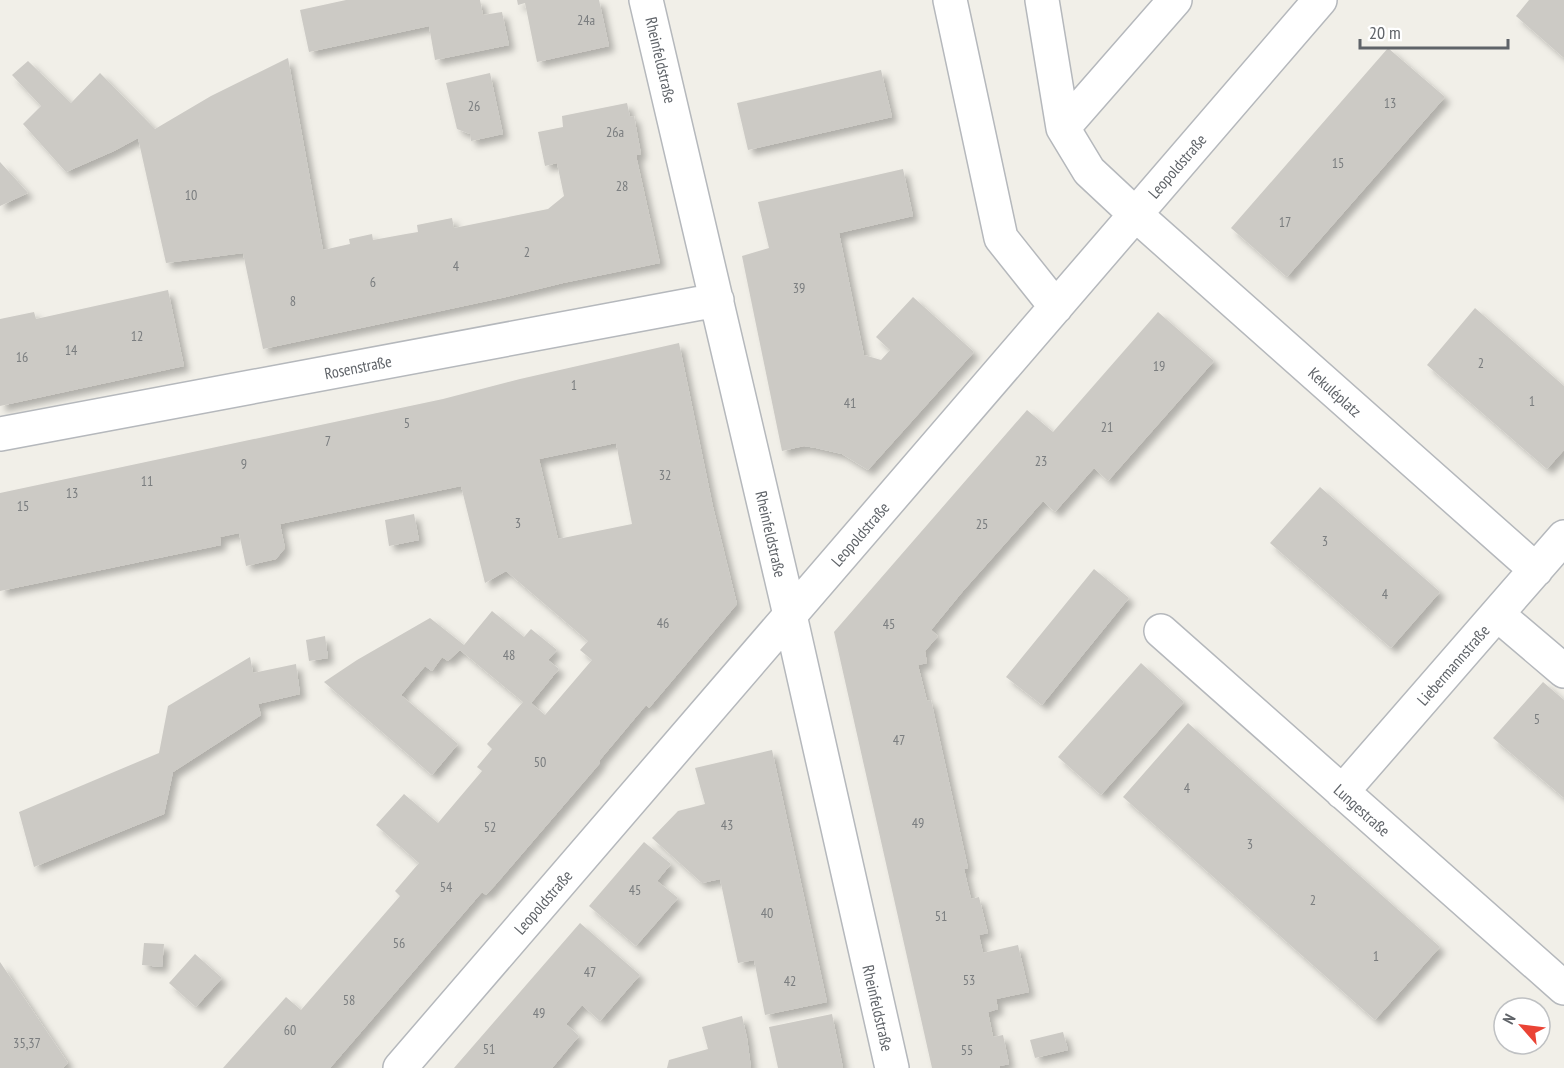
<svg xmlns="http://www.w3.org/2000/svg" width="1564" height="1068" font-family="'PT Sans Narrow',sans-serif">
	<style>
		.building { fill: #cccac5; fill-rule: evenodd; filter: url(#shadow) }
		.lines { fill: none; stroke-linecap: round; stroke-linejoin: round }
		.minor-casing { stroke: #b5b8bc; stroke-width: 36 }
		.minor { stroke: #fff; stroke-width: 33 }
		.labels { text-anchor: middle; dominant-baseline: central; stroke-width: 4.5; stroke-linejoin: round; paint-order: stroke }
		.number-label { font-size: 14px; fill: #7a7d7f }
		.street-label { font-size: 16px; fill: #5f6368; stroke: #fff }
	</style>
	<defs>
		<filter id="shadow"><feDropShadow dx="5.5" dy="5.5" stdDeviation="3" flood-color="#0004"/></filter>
	</defs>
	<rect width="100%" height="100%" fill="#f1efe8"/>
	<path class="building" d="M 346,0 L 480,0 L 483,15 L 502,12 L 509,45 L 435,60 L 429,26 L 309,52 L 300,10 Z
		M 517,0 L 599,0 L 609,46 L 537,62 L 525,3 L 518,5 Z
		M 1529,0 L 1564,0 L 1564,58 L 1516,16 Z
		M 1388,48 L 1445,97 L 1287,277 L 1231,228 Z
		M 288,58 L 323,250 L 350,244 L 349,239 L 372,234 L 373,240 L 406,234 L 418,232 L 417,225 L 452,218 L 454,228 L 548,209 L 564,196 L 557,163 L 545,166 L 538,132 L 563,127 L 562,116 L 627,103 L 630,117 L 634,116 L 641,154 L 637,155 L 637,160 L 660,263 L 563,283 L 506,297 L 263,349 L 243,253 L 166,263 L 138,138 L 114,151 L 66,172 L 23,124 L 41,106 L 12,75 L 28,61 L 71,103 L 100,73 L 155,129 L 211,96 Z
		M 881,70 L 892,117 L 748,150 L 737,103 Z
		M 490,73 L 503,134 L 471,141 L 470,134 L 457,129 L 446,83 Z
		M 0,162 L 28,193 L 0,206 Z
		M 903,169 L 913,216 L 839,233 L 864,355 L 881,360 L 890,350 L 876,337 L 913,297 L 974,352 L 868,470 L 842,454 L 816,448 L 804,446 L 782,451 L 742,256 L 769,248 L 758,202 Z
		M 168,290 L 184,366 L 0,406 L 0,319 L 34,312 L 36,319 Z
		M 1475,308 L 1564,386 L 1564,450 L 1547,469 L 1427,365 Z
		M 1158,312 L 1214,361 L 1108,481 L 1094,468 L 1055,512 L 1043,501 L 963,591 L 931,630 L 938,636 L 925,651 L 927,663 L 918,665 L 927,701 L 931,700 L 968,868 L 964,869 L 971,899 L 979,897 L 988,933 L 979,935 L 983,953 L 1018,945 L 1029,992 L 996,999 L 998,1009 L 988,1012 L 993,1037 L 1003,1035 L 1009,1064 L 1000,1066 L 1000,1068 L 932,1068 L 834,632 L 1027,410 L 1053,432 Z
		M 679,343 L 713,507 L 737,604 L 649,708 L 646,705 L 599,761 L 600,763 L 497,883 L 486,895 L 482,892 L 330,1068 L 223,1068 L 286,997 L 301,1010 L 400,896 L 395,891 L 419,863 L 376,825 L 404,794 L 438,823 L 482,771 L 477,767 L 492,749 L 487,744 L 523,702 L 460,650 L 448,661 L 442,657 L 432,671 L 425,666 L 401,695 L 458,744 L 432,775 L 324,682 L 357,660 L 430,618 L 464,645 L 492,611 L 524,637 L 531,629 L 557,650 L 548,660 L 559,669 L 531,703 L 545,715 L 592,660 L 580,650 L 588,641 L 506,571 L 485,583 L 461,486 L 280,524 L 285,548 L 276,559 L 246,566 L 239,533 L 220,537 L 221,545 L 0,591 L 0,493 L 443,399 L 520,379 ZM 616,443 L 632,524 L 558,539 L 539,459 Z
		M 1320,487 L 1440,592 L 1391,648 L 1270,543 Z
		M 414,514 L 419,540 L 389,546 L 385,520 Z
		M 1094,569 L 1129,598 L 1042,705 L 1006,677 Z
		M 325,636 L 328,658 L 309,661 L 306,640 Z
		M 250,657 L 253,673 L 296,664 L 300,694 L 258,704 L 261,715 L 173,772 L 164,814 L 34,867 L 19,812 L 159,753 L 168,706 Z
		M 1141,663 L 1184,702 L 1101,795 L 1058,757 Z
		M 1543,682 L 1564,700 L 1564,798 L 1493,738 Z
		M 1188,723 L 1440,947 L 1375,1020 L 1123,797 Z
		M 772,750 L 827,1002 L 765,1015 L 754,960 L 738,963 L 720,879 L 702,883 L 652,838 L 678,811 L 705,804 L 695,768 Z
		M 644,842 L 671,864 L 657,881 L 678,898 L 636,946 L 589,906 Z
		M 580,923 L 640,975 L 600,1021 L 582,1005 L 566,1024 L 579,1036 L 552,1068 L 454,1068 Z
		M 144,943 L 164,944 L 162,967 L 142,965 Z
		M 195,954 L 222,978 L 196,1007 L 169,983 Z
		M 0,962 L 68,1063 L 63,1068 L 0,1068 Z
		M 832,1014 L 843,1068 L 778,1068 L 769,1027 Z
		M 742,1016 L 747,1038 L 751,1068 L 667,1068 L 669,1060 L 708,1049 L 702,1027 Z
		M 1063,1032 L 1068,1050 L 1035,1058 L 1030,1040 Z"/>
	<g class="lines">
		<defs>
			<path id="minor" d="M 646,0 L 790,615 L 892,1068
				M 950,0 L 1001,238 L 1056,307
				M 1042,0 L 1063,128 L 1089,171 L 1135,214 L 1536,570
				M 1063,128 L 1175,0
				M 0,434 L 717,300
				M 1497,614 L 1564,671
				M 1161,631 L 1564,988
				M 1342,792 L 1564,537
				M 400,1068 L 1320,0"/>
		</defs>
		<use href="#minor" class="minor-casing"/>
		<use href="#minor" class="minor"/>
	</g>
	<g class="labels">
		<g class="number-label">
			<text x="586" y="20">24a</text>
			<text x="1390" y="103">13</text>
			<text x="474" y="106">26</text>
			<text x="615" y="132">26a</text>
			<text x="1338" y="163">15</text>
			<text x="622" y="186">28</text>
			<text x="191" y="195">10</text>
			<text x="1285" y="222">17</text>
			<text x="527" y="252">2</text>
			<text x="456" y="266">4</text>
			<text x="373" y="282">6</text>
			<text x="799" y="288">39</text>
			<text x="293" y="301">8</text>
			<text x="137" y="336">12</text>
			<text x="71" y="350">14</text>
			<text x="22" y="357">16</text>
			<text x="1481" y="363">2</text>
			<text x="1159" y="366">19</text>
			<text x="574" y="385">1</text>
			<text x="1532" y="401">1</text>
			<text x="850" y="403">41</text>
			<text x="407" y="423">5</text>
			<text x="1107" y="427">21</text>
			<text x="328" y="441">7</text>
			<text x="1041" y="461">23</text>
			<text x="244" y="464">9</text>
			<text x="665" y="475">32</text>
			<text x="147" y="481">11</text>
			<text x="72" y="493">13</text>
			<text x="23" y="506">15</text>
			<text x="518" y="523">3</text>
			<text x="982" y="524">25</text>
			<text x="1325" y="541">3</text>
			<text x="1385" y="594">4</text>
			<text x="663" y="623">46</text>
			<text x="889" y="624">45</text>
			<text x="509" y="655">48</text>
			<text x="1537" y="719">5</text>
			<text x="899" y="740">47</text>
			<text x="540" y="762">50</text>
			<text x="1187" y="788">4</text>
			<text x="918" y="823">49</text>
			<text x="727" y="825">43</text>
			<text x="490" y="827">52</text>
			<text x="1250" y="844">3</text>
			<text x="446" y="887">54</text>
			<text x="635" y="890">45</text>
			<text x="1313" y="900">2</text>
			<text x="767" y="913">40</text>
			<text x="941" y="916">51</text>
			<text x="399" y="943">56</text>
			<text x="1376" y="956">1</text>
			<text x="590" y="972">47</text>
			<text x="969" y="980">53</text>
			<text x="790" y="981">42</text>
			<text x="349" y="1000">58</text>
			<text x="539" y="1013">49</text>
			<text x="290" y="1030">60</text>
			<text x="27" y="1043">35,37</text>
			<text x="489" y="1049">51</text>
			<text x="967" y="1050">55</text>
		</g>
		<g class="street-label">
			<text transform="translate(661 60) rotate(77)">Rheinfeldstraße</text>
			<text transform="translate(1177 166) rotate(-49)">Leopoldstraße</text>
			<text transform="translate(358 367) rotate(-11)">Rosenstraße</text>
			<text transform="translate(1335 392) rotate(42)">Kekuléplatz</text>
			<text transform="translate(771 534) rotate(77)">Rheinfeldstraße</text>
			<text transform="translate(860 534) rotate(-49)">Leopoldstraße</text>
			<text transform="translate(1453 665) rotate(-49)">Liebermannstraße</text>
			<text transform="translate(1362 810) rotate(42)">Lungestraße</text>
			<text transform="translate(543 902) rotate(-49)">Leopoldstraße</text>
			<text transform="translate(878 1008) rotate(77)">Rheinfeldstraße</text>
		</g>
	</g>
	<g transform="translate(1522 1026) rotate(298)"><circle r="28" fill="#ffffff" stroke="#bfc1c3" stroke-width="1.5"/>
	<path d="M0-4.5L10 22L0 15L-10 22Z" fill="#ea4335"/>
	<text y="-9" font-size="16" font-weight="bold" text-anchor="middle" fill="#5f6368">N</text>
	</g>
	<path d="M1360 39v9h148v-9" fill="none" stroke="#5f6368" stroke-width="3"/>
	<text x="1369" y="39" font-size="18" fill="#5f6368" stroke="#ffffff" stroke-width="4.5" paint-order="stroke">20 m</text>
</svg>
